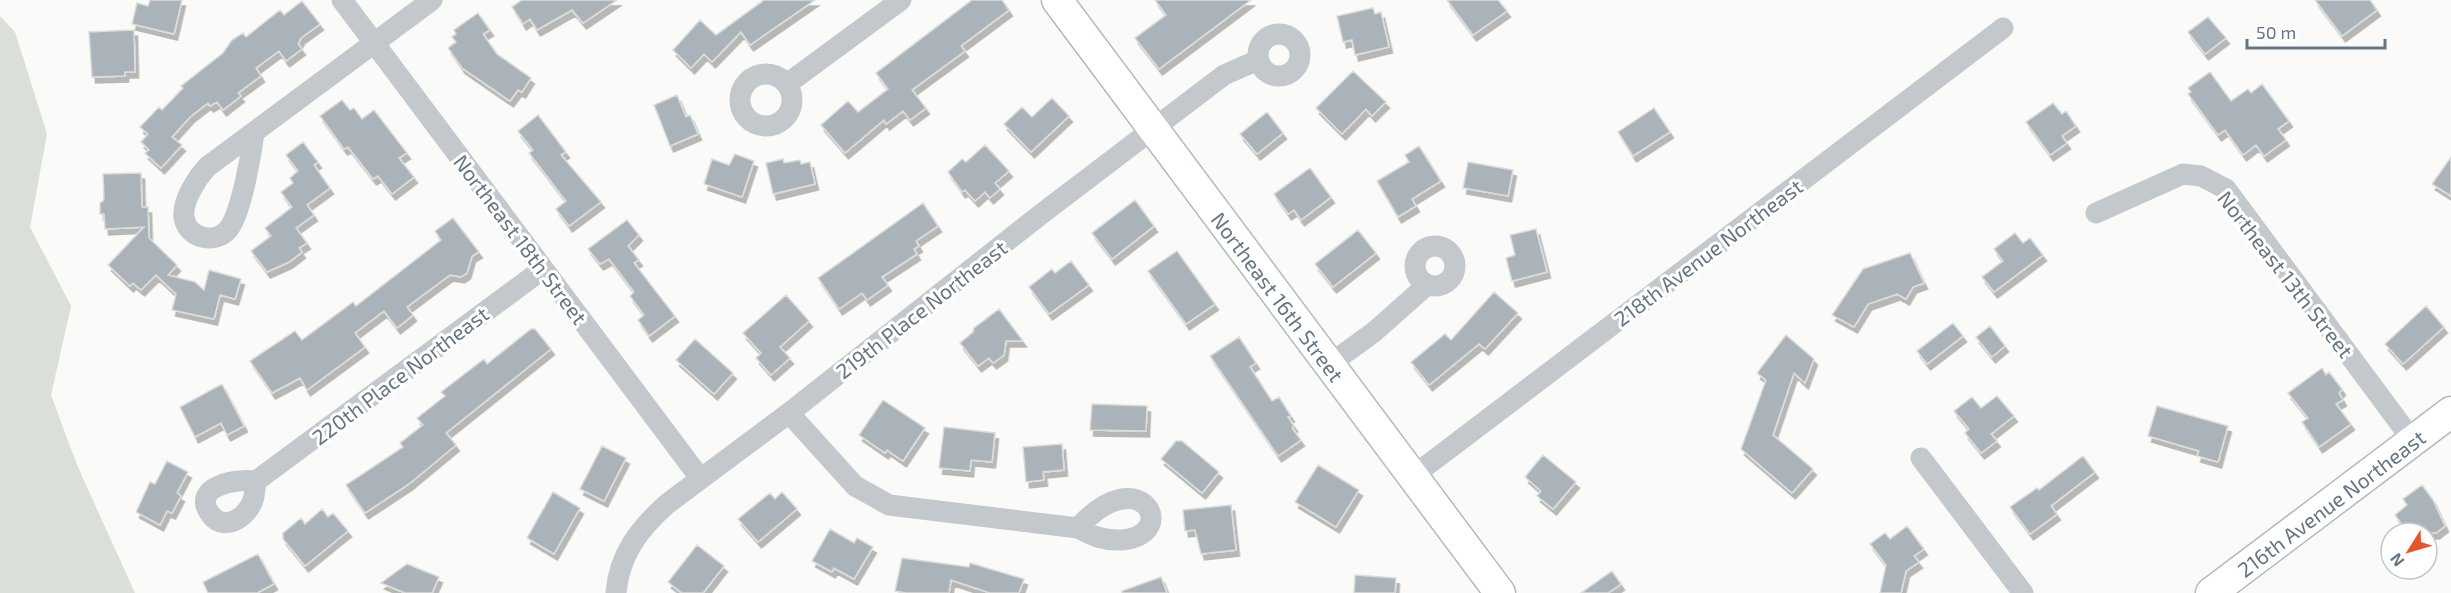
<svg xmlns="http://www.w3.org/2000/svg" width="2451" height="593" font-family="'Exo 2',sans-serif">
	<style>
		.green { fill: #dadfd7 }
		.building { fill: #aab3b9; stroke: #dcdcda; stroke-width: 1.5; filter: url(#shadow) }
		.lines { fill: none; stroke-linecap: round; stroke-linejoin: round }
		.secondary-casing { stroke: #b3babf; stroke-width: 33 }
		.street { stroke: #c3c8cc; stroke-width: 21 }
		.secondary { stroke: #fff; stroke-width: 30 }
		.labels { text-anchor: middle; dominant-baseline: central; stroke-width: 6; stroke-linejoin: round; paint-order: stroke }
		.street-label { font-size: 21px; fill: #657683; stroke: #fff }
	</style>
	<defs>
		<filter id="shadow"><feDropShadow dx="3.5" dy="6" stdDeviation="0" flood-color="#0004"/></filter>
	</defs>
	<rect width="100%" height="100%" fill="#fafaf8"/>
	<path class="green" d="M 0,16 L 15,32 L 47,134 L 30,227 L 71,306 L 51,395 L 77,465 L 135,593 L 0,593 Z"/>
	<path class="building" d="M 150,0 L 182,0 L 174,34 L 132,24 L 137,3 L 148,6 Z
		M 522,0 L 617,0 L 583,23 L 572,10 L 537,30 L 530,19 L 523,24 L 512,7 Z
		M 764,0 L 815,0 L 750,45 L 741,32 L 712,62 L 704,54 L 691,68 L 673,50 L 700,20 L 716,35 Z
		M 972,0 L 1002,0 L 1009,10 L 961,46 L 965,51 L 912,90 L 926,108 L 910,120 L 903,111 L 886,124 L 884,120 L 845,153 L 821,125 L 848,101 L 858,112 L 888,89 L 876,73 Z
		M 1155,0 L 1251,0 L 1159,69 L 1135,38 L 1166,15 Z
		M 1447,0 L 1498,0 L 1507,11 L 1473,35 Z
		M 2315,0 L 2370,0 L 2377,10 L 2342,36 Z
		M 302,1 L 320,24 L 301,38 L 298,44 L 302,49 L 286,61 L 279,51 L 256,68 L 261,76 L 238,93 L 241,96 L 223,110 L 217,102 L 210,106 L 208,103 L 190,117 L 172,137 L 182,145 L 161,168 L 145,153 L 149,150 L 141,142 L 148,134 L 140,127 L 159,107 L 162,110 L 183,88 L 181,86 L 223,53 L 232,40 L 243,33 L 246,37 L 280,10 L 284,15 Z
		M 1373,8 L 1375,14 L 1381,12 L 1389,47 L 1355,55 L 1352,40 L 1343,42 L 1337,16 Z
		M 478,13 L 490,30 L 483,34 L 497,54 L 531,78 L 522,92 L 518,90 L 510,101 L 462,68 L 448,48 L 456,42 L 452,37 L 456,34 L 454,30 Z
		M 2208,17 L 2226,38 L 2205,54 L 2188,32 Z
		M 134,30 L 135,72 L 125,72 L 125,76 L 92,77 L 89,32 Z
		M 1353,71 L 1386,102 L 1372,116 L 1366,109 L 1342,134 L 1316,108 Z
		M 2210,72 L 2231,101 L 2248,89 L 2251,93 L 2262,84 L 2289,121 L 2278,129 L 2286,140 L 2264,156 L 2256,145 L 2243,155 L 2225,130 L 2218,135 L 2188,94 L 2191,92 L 2188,88 Z
		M 677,95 L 686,117 L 690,115 L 698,134 L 670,146 L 654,105 Z
		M 1052,98 L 1069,116 L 1031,152 L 1004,124 L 1022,107 L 1032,117 Z
		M 342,100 L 350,110 L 354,108 L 362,119 L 374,110 L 407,153 L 399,158 L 414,177 L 392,194 L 378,176 L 373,179 L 348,147 L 344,149 L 320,116 Z
		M 2053,103 L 2062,114 L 2066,111 L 2076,126 L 2062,136 L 2067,143 L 2050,155 L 2026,122 Z
		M 1654,108 L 1670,132 L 1633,156 L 1618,132 Z
		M 1267,112 L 1283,133 L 1257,154 L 1240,134 Z
		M 538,115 L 566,152 L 561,155 L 601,202 L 569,226 L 556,209 L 566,201 L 529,153 L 533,150 L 518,131 Z
		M 303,142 L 318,162 L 314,165 L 330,188 L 307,205 L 314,215 L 296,228 L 307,243 L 299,248 L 302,252 L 289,262 L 267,272 L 251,251 L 271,236 L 265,228 L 292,207 L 281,192 L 293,183 L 290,178 L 298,171 L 286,155 Z
		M 985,145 L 1009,171 L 995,183 L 1000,189 L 990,198 L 985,192 L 975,201 L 965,190 L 962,192 L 948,172 L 962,159 L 966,162 Z
		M 1419,146 L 1441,181 L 1412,199 L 1416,206 L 1398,217 L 1377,181 L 1409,162 L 1405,155 Z
		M 735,154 L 754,161 L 742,197 L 704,184 L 712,159 L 729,165 Z
		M 2451,157 L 2451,196 L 2432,184 Z
		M 783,159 L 784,163 L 800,160 L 801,164 L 810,162 L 815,184 L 773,194 L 766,163 Z
		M 1468,162 L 1513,170 L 1508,196 L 1463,188 Z
		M 1310,168 L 1331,197 L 1301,220 L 1294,210 L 1288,214 L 1274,194 Z
		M 141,173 L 142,207 L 148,207 L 149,238 L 177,265 L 168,275 L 195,282 L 204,290 L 209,270 L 241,279 L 235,299 L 220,295 L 214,319 L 172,310 L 176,294 L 156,275 L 141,290 L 133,283 L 130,286 L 108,265 L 144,227 L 105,229 L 104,214 L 100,214 L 100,203 L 104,200 L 103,174 Z
		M 1135,200 L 1154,226 L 1112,259 L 1092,233 Z
		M 923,203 L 938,226 L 916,241 L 919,246 L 914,249 L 917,254 L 882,277 L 888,285 L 867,300 L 862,293 L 839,309 L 818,278 Z
		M 453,218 L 479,252 L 472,256 L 467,273 L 461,277 L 450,275 L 407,307 L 413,315 L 397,328 L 384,311 L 355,333 L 365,347 L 307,390 L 300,378 L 272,393 L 250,361 L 295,331 L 302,340 L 353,302 L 356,306 L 441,240 L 435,231 Z
		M 627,220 L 639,235 L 628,246 L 639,260 L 634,263 L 675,316 L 649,336 L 638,320 L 644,315 L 630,296 L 634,292 L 609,259 L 600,264 L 588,249 Z
		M 1536,229 L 1547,272 L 1512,281 L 1506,258 L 1515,255 L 1510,235 Z
		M 1358,230 L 1376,253 L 1333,287 L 1315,264 Z
		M 2015,233 L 2023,243 L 2030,238 L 2043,255 L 1994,292 L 1982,277 L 2003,261 L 1994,249 Z
		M 1177,251 L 1215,304 L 1186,324 L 1148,271 Z
		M 1910,253 L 1924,283 L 1913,287 L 1906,299 L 1897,294 L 1868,304 L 1854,327 L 1832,315 L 1863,269 Z
		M 1071,261 L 1089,285 L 1049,314 L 1029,287 L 1052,269 L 1055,273 Z
		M 1494,292 L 1518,313 L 1485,349 L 1479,344 L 1429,385 L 1411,362 L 1445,334 L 1451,340 Z
		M 786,295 L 809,321 L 780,347 L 790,358 L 771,375 L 756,358 L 761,353 L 743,333 Z
		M 2426,306 L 2444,327 L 2403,364 L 2385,344 Z
		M 999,309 L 1023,341 L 1006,341 L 1004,355 L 993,363 L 989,358 L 978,366 L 960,343 L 973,332 L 974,328 Z
		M 1953,323 L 1963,336 L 1927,364 L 1917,351 Z
		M 1990,326 L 2005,346 L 1992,357 L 1976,337 Z
		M 531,329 L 535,329 L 551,349 L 446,433 L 456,445 L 409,484 L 365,513 L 346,485 L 403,447 L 400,443 L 423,425 L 417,418 L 445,396 L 441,392 L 484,359 L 487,364 Z
		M 1786,335 L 1814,359 L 1805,383 L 1794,373 L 1773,435 L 1813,469 L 1792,493 L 1741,449 L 1766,380 L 1757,373 Z
		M 1239,337 L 1256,363 L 1250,367 L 1272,401 L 1279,397 L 1291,416 L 1288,417 L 1294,426 L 1292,428 L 1301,440 L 1278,456 L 1210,356 Z
		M 695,339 L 733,373 L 714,394 L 676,360 Z
		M 2322,368 L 2326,375 L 2329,372 L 2342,389 L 2339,393 L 2343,400 L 2336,404 L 2351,424 L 2319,447 L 2302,422 L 2308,418 L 2288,393 Z
		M 222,384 L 244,426 L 227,435 L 221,423 L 195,437 L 180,407 Z
		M 1997,396 L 2014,416 L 1991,434 L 1997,441 L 1981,453 L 1965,433 L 1969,429 L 1954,411 L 1972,397 L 1981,408 Z
		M 883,400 L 925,428 L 903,461 L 887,450 L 885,453 L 859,435 Z
		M 1092,404 L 1147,406 L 1146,431 L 1090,430 Z
		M 2157,406 L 2228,426 L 2218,462 L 2197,456 L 2199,451 L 2148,436 Z
		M 944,427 L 995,433 L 992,462 L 971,460 L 970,471 L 939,468 Z
		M 1176,441 L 1182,441 L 1219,472 L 1202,493 L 1161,459 Z
		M 1062,444 L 1064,470 L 1043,472 L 1044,480 L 1026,482 L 1023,447 Z
		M 602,446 L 626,458 L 604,501 L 580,489 Z
		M 1543,455 L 1576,482 L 1553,509 L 1537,496 L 1541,491 L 1525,477 Z
		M 2083,456 L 2095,472 L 2051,506 L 2057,514 L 2030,534 L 2010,507 L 2037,488 L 2039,490 Z
		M 167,461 L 188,472 L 177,493 L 181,496 L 172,513 L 167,511 L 160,525 L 136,512 L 150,482 L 155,484 Z
		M 1318,465 L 1359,490 L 1336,527 L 1295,502 Z
		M 2422,485 L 2433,500 L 2445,526 L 2436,533 L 2408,533 L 2395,515 L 2407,505 L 2403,499 Z
		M 553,492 L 580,508 L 554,554 L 527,538 Z
		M 782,492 L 797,509 L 758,542 L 738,519 L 770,493 L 775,499 Z
		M 1231,505 L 1236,550 L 1201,554 L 1195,530 L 1185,531 L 1183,510 Z
		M 322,509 L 328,517 L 333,513 L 348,531 L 305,566 L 283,539 L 283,533 L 301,518 L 305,524 Z
		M 1907,526 L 1924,549 L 1914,556 L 1919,562 L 1906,571 L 1901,593 L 1880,593 L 1886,565 L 1870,544 L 1885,533 L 1890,539 Z
		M 830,529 L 854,543 L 857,538 L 873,547 L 854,579 L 834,568 L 832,572 L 812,561 Z
		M 697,545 L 724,566 L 703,593 L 682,593 L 668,582 Z
		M 258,554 L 274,584 L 257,593 L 208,593 L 203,582 Z
		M 902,558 L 969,567 L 970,563 L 1024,579 L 1019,593 L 990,593 L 951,580 L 949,593 L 906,593 L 895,591 Z
		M 407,564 L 439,577 L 432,593 L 405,593 L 381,583 Z
		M 1612,571 L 1621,584 L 1608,593 L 1581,593 Z
		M 1355,575 L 1396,578 L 1395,593 L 1354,593 Z
		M 1161,577 L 1167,593 L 1122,593 L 1122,591 Z"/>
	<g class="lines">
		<defs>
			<g id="secondary">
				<path id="s1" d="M 1057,0 L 1500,593"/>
				<path id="s2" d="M 2211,593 L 2451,412"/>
			</g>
		</defs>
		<use href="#secondary" class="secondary-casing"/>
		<path class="street" d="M 342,0 L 700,478
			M1258 55a21 21 0 1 1 42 0a21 21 0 1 1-42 0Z
			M740 100a26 26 0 1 1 52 0a26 26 0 1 1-52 0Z
			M 787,84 L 901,0
			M 254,133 C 251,156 242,208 230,227 C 217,246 187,239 184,217 C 182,201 197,178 207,167 L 432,0
			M 2096,213 L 2183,174 L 2201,176 L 2226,189 L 2413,441
			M1415 266a20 20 0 1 1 40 0a20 20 0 1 1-40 0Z
			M 1330,364 L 1374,332 L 1427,285
			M 789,413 L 855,486 L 889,505 L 1078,528 C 1092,536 1105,541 1122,540 C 1182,534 1140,458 1078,528
			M 1921,458 L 2023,593
			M 1413,476 L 2003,28
			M 256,481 C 255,487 255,494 253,500 C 248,516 225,533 211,515 C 189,486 238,478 256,481 L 543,269
			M 616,593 C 619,555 639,529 667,504 L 789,413 L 1040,215 L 1224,75 L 1258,60"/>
		<use href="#secondary" class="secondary"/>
	</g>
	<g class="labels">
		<g class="street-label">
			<text transform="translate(521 239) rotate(53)">Northeast 18th Street</text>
			<text transform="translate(1708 252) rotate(-37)">218th Avenue Northeast</text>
			<text transform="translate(2286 274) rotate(52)">Northeast 13th Street</text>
			<text stroke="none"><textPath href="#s1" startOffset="370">Northeast 16th Street</textPath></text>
			<text transform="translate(921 309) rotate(-38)">219th Place Northeast</text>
			<text transform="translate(400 375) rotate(-37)">220th Place Northeast</text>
			<text stroke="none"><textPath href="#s2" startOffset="150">216th Avenue Northeast</textPath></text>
		</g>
	</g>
	<g transform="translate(2409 551) rotate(233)"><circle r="28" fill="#ffffff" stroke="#c1c8cd" stroke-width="1.5"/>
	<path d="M0-4.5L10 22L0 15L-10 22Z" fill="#e4572e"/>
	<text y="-9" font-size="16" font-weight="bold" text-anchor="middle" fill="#657683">N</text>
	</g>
	<path d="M2247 39v9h138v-9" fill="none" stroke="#657683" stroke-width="3"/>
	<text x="2256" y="39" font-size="18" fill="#657683" stroke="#ffffff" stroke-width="4.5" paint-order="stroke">50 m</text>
</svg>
